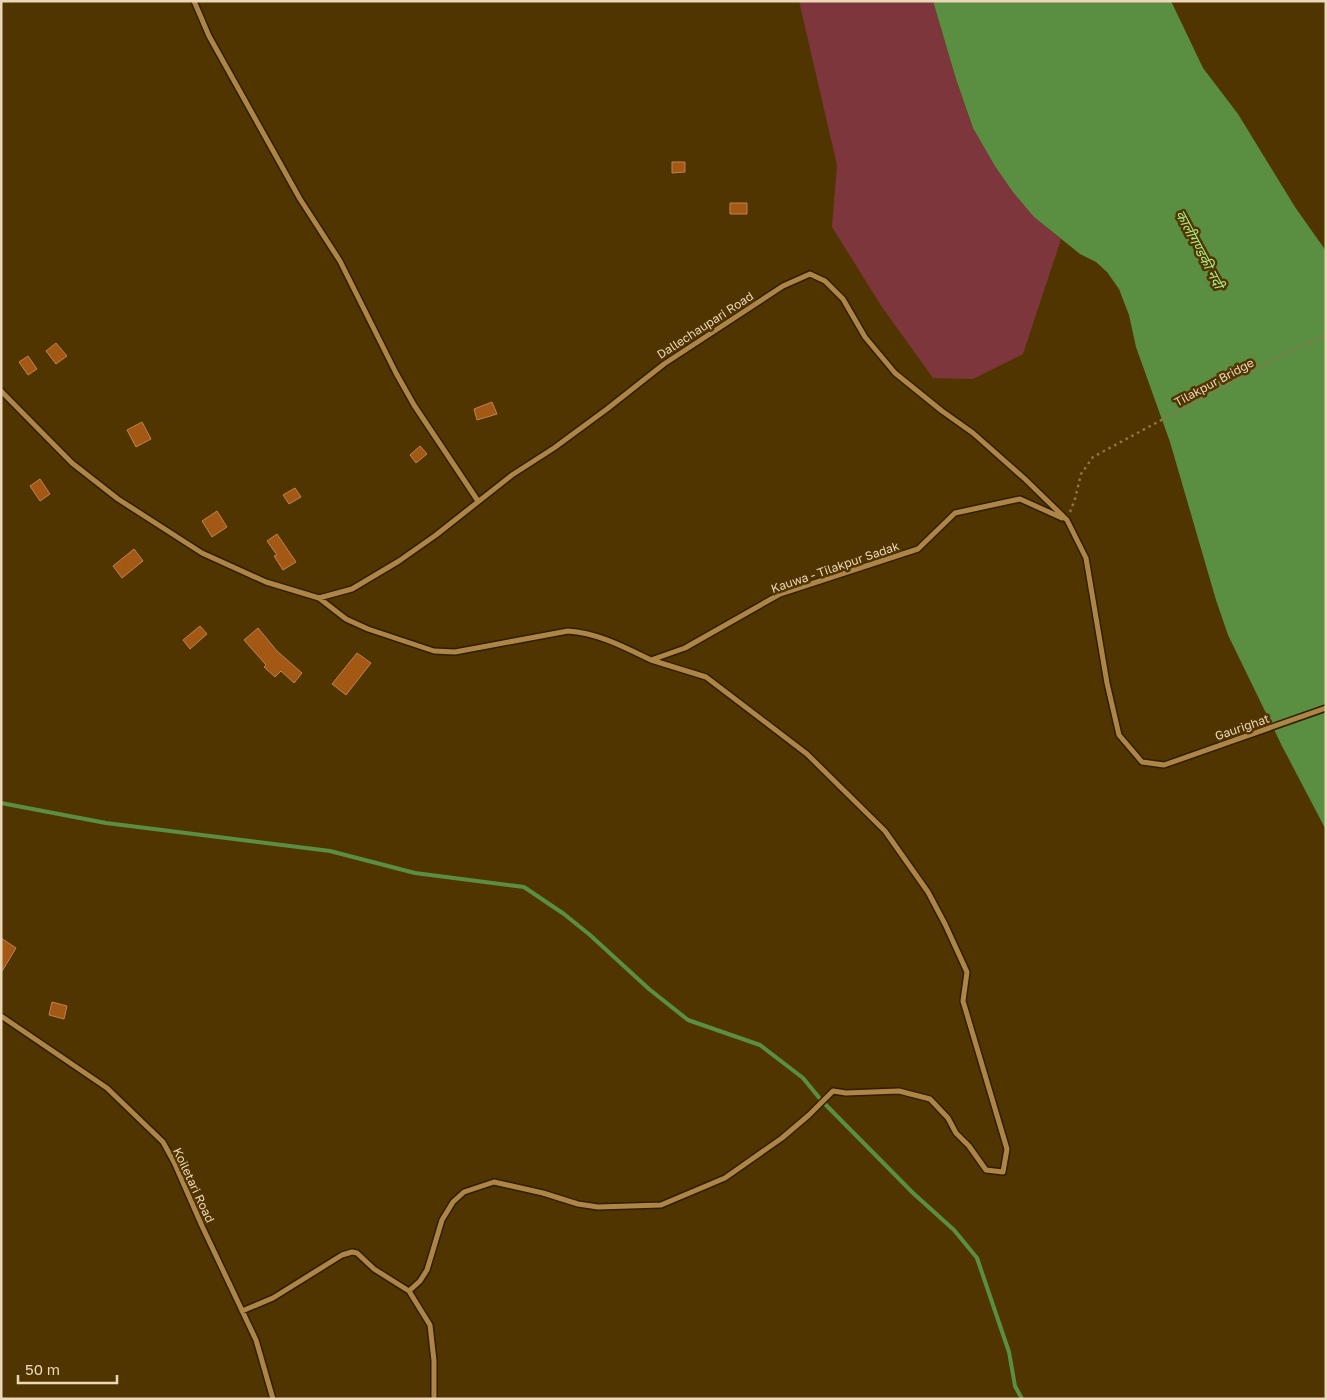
<svg xmlns="http://www.w3.org/2000/svg" width="1327" height="1400" font-family="'Golos Text','Noto Sans Devanagari',sans-serif">
	<style>
		.green { fill: #7e363d }
		.water { fill: #5a8f41 }
		.lines { fill: none; stroke-linecap: round; stroke-linejoin: round }
		.stream { stroke: #5a8f41; stroke-width: 4 }
		.building { fill: #a35914; stroke: #be8256 }
		.minor-casing { stroke: #311e00; stroke-width: 8 }
		.path { stroke: #8f754a; stroke-width: 2.5; stroke-dasharray: 2.5 4; stroke-linecap: butt }
		.minor { stroke: #ad8546; stroke-width: 5 }
		.labels { text-anchor: middle; dominant-baseline: central; stroke-width: 5; stroke-linejoin: round; paint-order: stroke }
		.street-label { font-size: 12px; fill: #edd7b9; stroke: #513500 }
		.water-label { font-size: 14px; font-style: italic; fill: #a6ed86; stroke: #513500 }
	</style>
	<rect width="100%" height="100%" fill="#513500"/>
	<path class="green" d="M 799,1 L 933,1 L 956,79 L 973,128 L 1034,217 L 1061,239 L 1023,354 L 973,379 L 933,378 L 882,307 L 832,227 L 837,165 Z"/>
	<path class="water" d="M 933,1 L 1171,1 L 1203,68 L 1238,114 L 1295,207 L 1326,251 L 1326,830 L 1282,746 L 1228,635 L 1216,600 L 1170,442 L 1136,347 L 1129,315 L 1119,289 L 1107,272 L 1096,262 L 1080,254 L 1034,217 L 1013,192 L 995,166 L 973,128 L 956,79 Z"/>
	<g class="lines">
		<path class="stream" d="M 1,803 L 106,823 L 330,851 L 415,873 L 524,887 L 564,914 L 590,935 L 649,989 L 688,1020 L 760,1045 L 803,1078 L 821,1100 L 913,1193 L 954,1230 L 977,1258 L 1009,1352 L 1015,1386 L 1022,1399"/>
	</g>
	<path class="building" d="M 672,162 L 685,162 L 685,172 L 672,173 Z
		M 730,203 L 747,203 L 747,214 L 730,214 Z
		M 56,343 L 67,356 L 56,364 L 46,351 Z
		M 28,356 L 37,369 L 28,375 L 19,362 Z
		M 492,402 L 497,414 L 477,420 L 474,409 Z
		M 142,422 L 151,439 L 136,447 L 127,430 Z
		M 420,446 L 427,454 L 416,463 L 410,455 Z
		M 40,479 L 50,494 L 40,501 L 30,486 Z
		M 295,488 L 301,497 L 289,504 L 283,495 Z
		M 217,511 L 227,527 L 212,537 L 202,521 Z
		M 277,534 L 296,562 L 283,570 L 274,556 L 277,555 L 267,541 Z
		M 134,549 L 143,561 L 122,578 L 113,566 Z
		M 200,626 L 207,634 L 190,649 L 183,640 Z
		M 258,628 L 277,651 L 302,673 L 294,683 L 281,671 L 275,677 L 264,667 L 266,665 L 244,640 Z
		M 357,653 L 371,663 L 346,695 L 332,684 Z
		M 1,938 L 16,948 L 1,973 Z
		M 52,1002 L 67,1006 L 64,1019 L 49,1015 Z"/>
	<g class="lines">
		<defs>
			<path id="minor" d="M 194,1 L 209,36 L 300,199 L 340,261 L 396,373 L 414,405 L 478,501
				M 1,391 L 72,463 L 118,499 L 202,553 L 266,582 L 319,598 L 346,619 L 368,629 L 434,651 L 455,652 L 568,631 C 598,633 624,647 651,660 L 685,648 L 780,594 L 918,549 L 955,513 L 1020,499 L 1062,518
				M 319,598 L 352,589 L 399,561 L 436,535 L 512,475 L 554,448 L 607,409 L 664,364 L 783,286 L 810,274 L 825,281 L 843,299 L 865,337 L 895,373 L 942,411 L 973,433 L 1025,479 L 1067,520 L 1086,558 L 1107,683 L 1119,735 L 1142,762 L 1164,765 L 1326,708
				M 1,1016 L 107,1088 L 163,1142 L 174,1162 L 202,1226 L 256,1340 L 273,1399
				M 409,1291 L 420,1281 L 427,1270 L 442,1220 L 453,1202 L 464,1192 L 494,1182 L 543,1193 L 578,1204 L 598,1207 L 661,1205 L 725,1178 L 782,1138 L 809,1115 L 833,1091 L 846,1093 L 899,1091 L 930,1099 L 948,1118 L 956,1133 L 969,1146 L 986,1170 L 1003,1172 L 1007,1149 L 963,1001 L 967,972 L 945,924 L 928,892 L 885,831 L 807,754 L 706,677 L 651,660
				M 242,1311 L 273,1298 L 342,1255 L 352,1252 L 357,1253 L 374,1269 L 409,1291 L 430,1325 L 434,1361 L 434,1399"/>
		</defs>
		<use href="#minor" class="minor-casing"/>
		<path class="path" d="M 1070,512 L 1075,499 L 1081,474 L 1093,457 L 1278,357 L 1326,335"/>
		<use href="#minor" class="minor"/>
	</g>
	<g class="labels">
		<g class="street-label">
			<text transform="translate(705 325) rotate(-33)">Dallechaupari Road</text>
			<text transform="translate(1214 382) rotate(-28)">Tilakpur Bridge</text>
			<text transform="translate(835 567) rotate(-19)">Kauwa - Tilakpur Sadak</text>
			<text transform="translate(1242 727) rotate(-19)">Gaurighat</text>
			<text transform="translate(194 1185) rotate(65)">Koiletari Road</text>
		</g>
		<g class="water-label">
			<text transform="translate(1200 249) rotate(62)">कालीगण्डकी नदी</text>
		</g>
	</g>
	<rect width="1327" height="1400" fill="none" stroke="#edd7b9" stroke-width="5"/>
	<path d="M18 1375v8h99v-8" fill="none" stroke="#edd7b9" stroke-width="2.5"/>
	<text x="25" y="1375" font-size="15" fill="#edd7b9" stroke="#513500" stroke-width="4" paint-order="stroke">50 m</text>
</svg>
